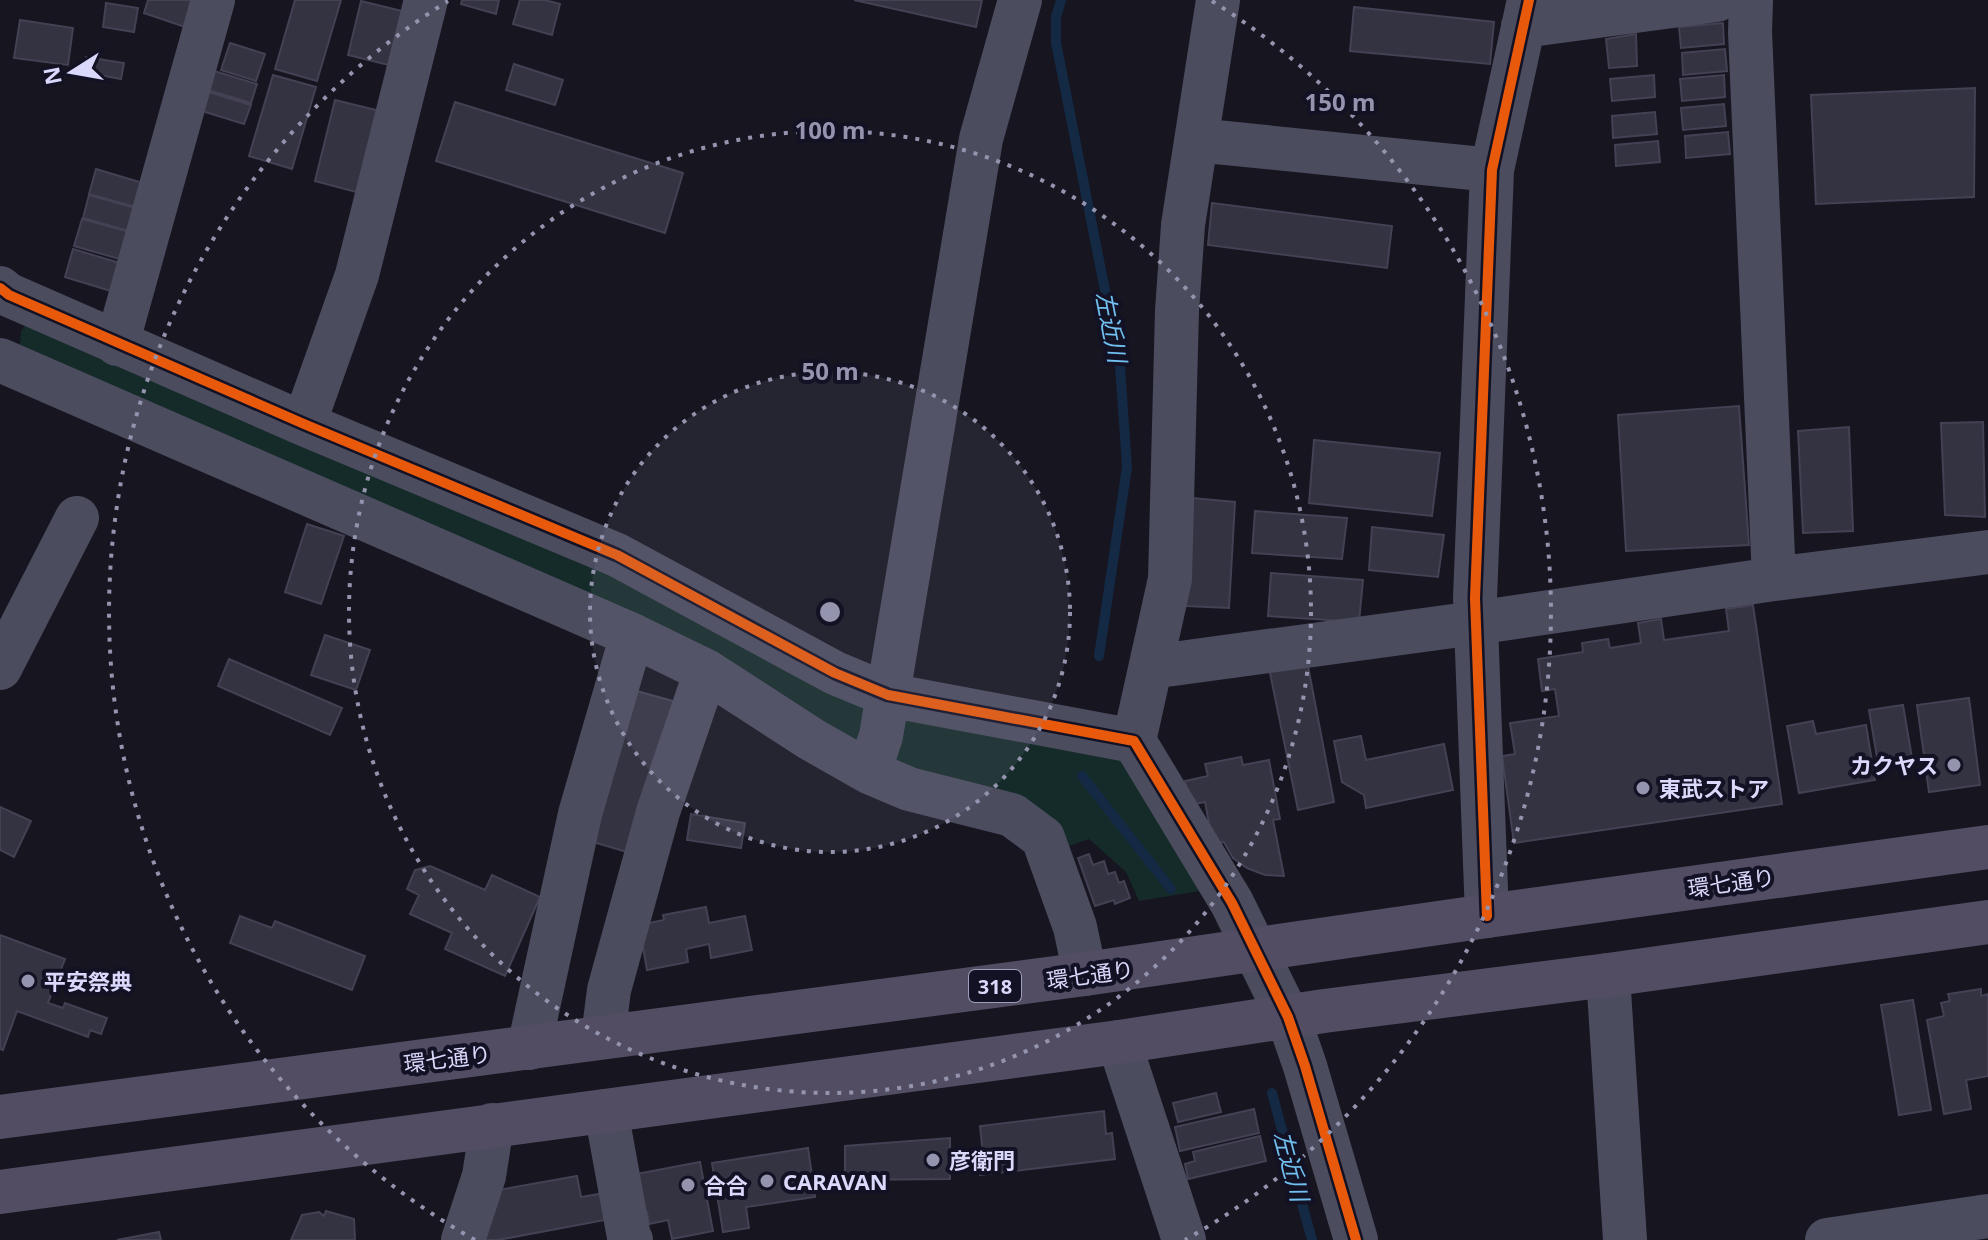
<svg xmlns="http://www.w3.org/2000/svg" width="1988" height="1240" font-family="'Noto Sans','Noto Sans JP',sans-serif">
	<style>
		.green { fill: #152b2a }
		.lines { fill: none; stroke-linecap: round; stroke-linejoin: round }
		.stream { stroke: #142943; stroke-width: 10 }
		.building { fill: #343342; stroke: #434153; stroke-width: 2 }
		.minor { stroke: #4c4c5f; stroke-width: 44 }
		.major { stroke: #534d64; stroke-width: 44 }
		.cycleway-casing { stroke: #131124; stroke-width: 15 }
		.cycleway { stroke: #e8590c; stroke-width: 10 }
		.ring { fill: none; stroke: #9594ae; stroke-width: 4; stroke-dasharray: 4 8 }
		.poi-dot { fill: #9594ae; stroke: #131124; stroke-width: 3 }
		.labels { text-anchor: middle; dominant-baseline: central; stroke-width: 8; stroke-linejoin: round; paint-order: stroke }
		.shield { fill: #131124; stroke: #9e9dba; stroke-width: 2 }
		.shield-label { font-size: 20px; font-weight: bold; fill: #dad9fb }
		.poi-label { font-size: 22px; font-weight: bold; fill: #dad9fb; stroke: #131124; text-anchor: start }
		.street-label { font-size: 22px; fill: #dad9fb; stroke: #131124 }
		.water-label { font-size: 24px; font-style: italic; fill: #71c0f0; stroke: #131124 }
		.centre { fill: #9594ae; stroke: #131124; stroke-width: 4 }
		.ring-label { font-size: 24px; text-anchor: middle; font-weight: bold; fill: #9594ae; stroke: #131124; stroke-width: 8; stroke-linejoin: round; paint-order: stroke }
	</style>
	<rect width="100%" height="100%" fill="#161520"/>
	<path class="green" d="M 28,322 L 634,576 L 865,704 L 867,712 L 856,743 L 20,345 L 21,331 Z
		M 904,718 L 1119,752 L 1200,891 L 1139,901 L 1126,872 L 1089,839 L 1069,846 L 900,771 L 892,758 Z"/>
	<g class="lines">
		<path class="stream" d="M 1061,0 L 1056,17 L 1056,43 L 1120,366 L 1127,467 L 1099,656
			M 1082,776 L 1171,889
			M 1272,1093 L 1312,1240"/>
	</g>
	<path class="building" d="M 148,0 L 193,0 L 185,27 L 144,13 Z
		M 295,0 L 341,0 L 317,81 L 275,69 Z
		M 462,0 L 499,0 L 496,14 L 461,4 Z
		M 520,0 L 545,0 L 560,4 L 552,35 L 513,24 Z
		M 854,0 L 982,0 L 976,27 Z
		M 361,1 L 406,12 L 393,66 L 348,55 Z
		M 106,3 L 138,8 L 134,32 L 103,27 Z
		M 1354,7 L 1494,22 L 1490,64 L 1350,51 Z
		M 20,20 L 73,28 L 68,65 L 14,58 Z
		M 1723,23 L 1724,44 L 1681,48 L 1679,27 Z
		M 1636,34 L 1637,66 L 1609,68 L 1606,39 Z
		M 230,43 L 265,54 L 256,81 L 221,70 Z
		M 1725,49 L 1727,71 L 1683,75 L 1682,53 Z
		M 86,57 L 124,63 L 121,79 L 83,72 Z
		M 514,64 L 563,80 L 555,105 L 506,90 Z
		M 211,70 L 257,84 L 251,103 L 205,89 Z
		M 273,75 L 316,87 L 292,169 L 249,156 Z
		M 1654,75 L 1655,97 L 1612,101 L 1610,79 Z
		M 1724,75 L 1725,97 L 1682,101 L 1680,79 Z
		M 1975,88 L 1974,197 L 1816,204 L 1811,95 Z
		M 205,91 L 251,105 L 244,124 L 199,110 Z
		M 335,100 L 380,111 L 360,193 L 315,181 Z
		M 455,102 L 683,173 L 665,233 L 436,161 Z
		M 1724,104 L 1726,126 L 1683,130 L 1681,108 Z
		M 1655,112 L 1657,134 L 1613,138 L 1612,116 Z
		M 1728,132 L 1730,154 L 1686,158 L 1685,136 Z
		M 1658,141 L 1660,162 L 1616,166 L 1615,145 Z
		M 96,169 L 146,184 L 139,208 L 89,194 Z
		M 89,195 L 139,209 L 132,232 L 83,218 Z
		M 1212,203 L 1392,226 L 1387,268 L 1208,245 Z
		M 82,219 L 130,232 L 123,260 L 74,246 Z
		M 73,249 L 123,264 L 114,292 L 65,277 Z
		M 1739,406 L 1749,545 L 1626,551 L 1618,415 Z
		M 1983,422 L 1985,517 L 1945,515 L 1941,423 Z
		M 1849,427 L 1853,531 L 1803,533 L 1798,431 Z
		M 1314,440 L 1440,453 L 1432,516 L 1309,503 Z
		M 1192,498 L 1235,502 L 1229,608 L 1186,606 Z
		M 1255,511 L 1347,518 L 1342,559 L 1252,553 Z
		M 307,524 L 344,536 L 321,604 L 285,592 Z
		M 1372,527 L 1444,535 L 1438,577 L 1369,570 Z
		M 1271,573 L 1363,580 L 1359,622 L 1268,616 Z
		M 1753,605 L 1782,804 L 1514,843 L 1502,756 L 1515,754 L 1510,723 L 1559,716 L 1555,689 L 1542,691 L 1538,659 L 1583,652 L 1582,643 L 1608,639 L 1610,648 L 1641,643 L 1638,623 L 1661,619 L 1664,640 L 1729,631 L 1726,609 Z
		M 325,635 L 370,650 L 356,690 L 311,675 Z
		M 229,659 L 342,708 L 330,735 L 218,686 Z
		M 1307,661 L 1334,802 L 1298,810 L 1269,668 Z
		M 626,688 L 680,703 L 637,855 L 583,839 Z
		M 1969,698 L 1980,785 L 1929,792 L 1917,705 Z
		M 1903,705 L 1913,764 L 1879,769 L 1869,710 Z
		M 1813,721 L 1816,734 L 1866,725 L 1875,780 L 1799,793 L 1787,726 Z
		M 1361,736 L 1366,760 L 1444,744 L 1453,790 L 1366,808 L 1364,795 L 1342,782 L 1334,741 Z
		M 1241,757 L 1243,765 L 1269,760 L 1280,819 L 1273,820 L 1284,876 L 1265,875 L 1247,868 L 1233,858 L 1224,842 L 1213,844 L 1205,802 L 1189,805 L 1185,781 L 1208,776 L 1205,764 Z
		M 0,807 L 31,821 L 14,857 L 0,850 Z
		M 691,814 L 745,823 L 741,848 L 687,840 Z
		M 1089,854 L 1093,865 L 1104,861 L 1108,874 L 1115,872 L 1119,883 L 1124,881 L 1130,898 L 1115,904 L 1114,900 L 1095,906 L 1078,858 Z
		M 430,866 L 485,890 L 492,875 L 540,897 L 505,976 L 445,949 L 452,933 L 410,914 L 419,895 L 407,889 L 415,870 Z
		M 706,907 L 709,923 L 745,916 L 752,950 L 711,958 L 709,944 L 686,949 L 688,962 L 647,970 L 639,925 L 664,920 L 663,915 Z
		M 240,916 L 272,928 L 275,921 L 365,956 L 352,990 L 230,943 Z
		M 0,935 L 65,959 L 48,1003 L 63,1008 L 65,1003 L 107,1018 L 101,1034 L 90,1030 L 88,1037 L 17,1011 L 3,1050 L 0,1049 Z
		M 1981,989 L 1981,996 L 1988,994 L 1988,1076 L 1966,1080 L 1971,1109 L 1944,1114 L 1927,1020 L 1944,1016 L 1941,1003 L 1950,1001 L 1948,994 Z
		M 1913,1000 L 1931,1110 L 1899,1115 L 1881,1005 Z
		M 1216,1093 L 1221,1112 L 1178,1122 L 1173,1103 Z
		M 1254,1109 L 1259,1133 L 1180,1151 L 1175,1127 Z
		M 1104,1111 L 1106,1134 L 1112,1133 L 1115,1159 L 980,1175 L 978,1155 L 983,1154 L 980,1126 Z
		M 1260,1136 L 1266,1161 L 1188,1179 L 1185,1164 L 1195,1161 L 1193,1152 Z
		M 950,1138 L 950,1179 L 845,1180 L 845,1146 Z
		M 808,1148 L 815,1197 L 746,1207 L 749,1228 L 723,1232 L 712,1163 Z
		M 700,1162 L 713,1231 L 672,1239 L 668,1220 L 649,1224 L 647,1212 L 638,1213 L 631,1175 Z
		M 577,1176 L 581,1197 L 605,1193 L 610,1219 L 498,1240 L 485,1240 L 487,1192 Z
		M 326,1211 L 354,1219 L 355,1240 L 291,1240 L 302,1215 L 319,1212 L 324,1216 Z
		M 159,1232 L 161,1240 L 117,1240 Z"/>
	<g class="lines">
		<path class="minor" d="M 1751,0 L 1750,32 L 1774,579
			M 1523,26 L 1717,0
			M 1196,140 L 1492,170
			M 0,288 L 9,295 L 304,424 L 617,555 L 835,673 L 888,695 L 1134,741 L 1232,903 L 1288,1017 L 1305,1066 L 1356,1240
			M 117,344 L 213,0
			M 0,360 L 632,635 L 706,671 L 811,739 L 869,772 L 909,789 L 1012,815 L 1043,838 L 1075,927 L 1085,974
			M 304,424 L 357,275 L 426,0
			M 1151,667 L 1475,623 L 1774,579 L 1988,552
			M 0,668 L 77,518
			M 1134,741 L 1170,579 L 1177,311 L 1183,225 L 1218,0
			M 869,772 L 881,736 L 981,139 L 1020,0
			M 1487,916 L 1475,598 L 1492,170 L 1529,0
			M 1608,975 L 1625,1240
			M 603,1037 L 609,990 L 658,812 L 706,671
			M 1119,1042 L 1184,1240
			M 529,1048 L 580,814 L 632,635
			M 606,1111 L 629,1237 L 631,1240
			M 463,1240 L 484,1176 L 492,1125
			M 1827,1240 L 1988,1216"/>
		<path class="major" d="M 0,1117 L 1085,974 L 1487,916 L 1988,847
			M 0,1192 L 1119,1042 L 1324,1011 L 1608,975 L 1988,922"/>
		<defs>
			<path id="cycleway" d="M 0,288 L 9,295 L 304,424 L 617,555 L 835,673 L 888,695 L 1134,741 L 1232,903 L 1288,1017 L 1305,1066 L 1356,1240
				M 1487,916 L 1475,598 L 1492,170 L 1529,0"/>
		</defs>
		<use href="#cycleway" class="cycleway-casing"/>
		<use href="#cycleway" class="cycleway"/>
	</g>
	<circle cx="830" cy="612" r="240" fill="#9594ae" fill-opacity=".12"/>
	<g class="ring">
		<circle cx="830" cy="612" r="240"/>
		<circle cx="830" cy="612" r="481"/>
		<path d="M475 1240A721 721 0 0 1 448 1M1212 1A721 721 0 0 1 1185 1240"/>
	</g>
	<g class="poi-dot">
		<circle cx="1954" cy="765" r="8"/>
		<circle cx="1643" cy="788" r="8"/>
		<circle cx="28" cy="981" r="8"/>
		<circle cx="933" cy="1160" r="8"/>
		<circle cx="767" cy="1181" r="8"/>
		<circle cx="688" cy="1185" r="8"/>
	</g>
	<g class="labels">
		<rect class="shield" x="969" y="970" width="52" height="32" rx="6"/>
		<g class="shield-label">
			<text x="995" y="986">318</text>
		</g>
		<g class="poi-label">
			<text x="1938" y="765" text-anchor="end">カクヤス</text>
			<text x="1659" y="788">東武ストア</text>
			<text x="44" y="981">平安祭典</text>
			<text x="949" y="1160">彦衛門</text>
			<text x="783" y="1181">CARAVAN</text>
			<text x="704" y="1185">合合</text>
		</g>
		<g class="street-label">
			<text transform="translate(1731 882) rotate(-8)">環七通り</text>
			<text transform="translate(1090 974) rotate(-8)">環七通り</text>
			<text transform="translate(447 1058) rotate(-7)">環七通り</text>
		</g>
		<g class="water-label">
			<text transform="translate(1112 327) rotate(79)">左近川</text>
			<text transform="translate(1292 1166) rotate(75)">左近川</text>
		</g>
	</g>
	<circle cx="830" cy="612" r="12" class="centre"/>
	<g class="ring-label">
		<text x="1340" y="111">150 m</text>
		<text x="830" y="139">100 m</text>
		<text x="830" y="380">50 m</text>
	</g>
	<g transform="translate(72 72) rotate(259)" stroke="#131124" stroke-width="6" paint-order="stroke">
	<path d="M0-6L14 30L0 20L-14 30Z" fill="#dad9fb"/>
	<text y="-12" font-size="22" font-weight="bold" text-anchor="middle" fill="#dad9fb">N</text>
	</g>
</svg>
